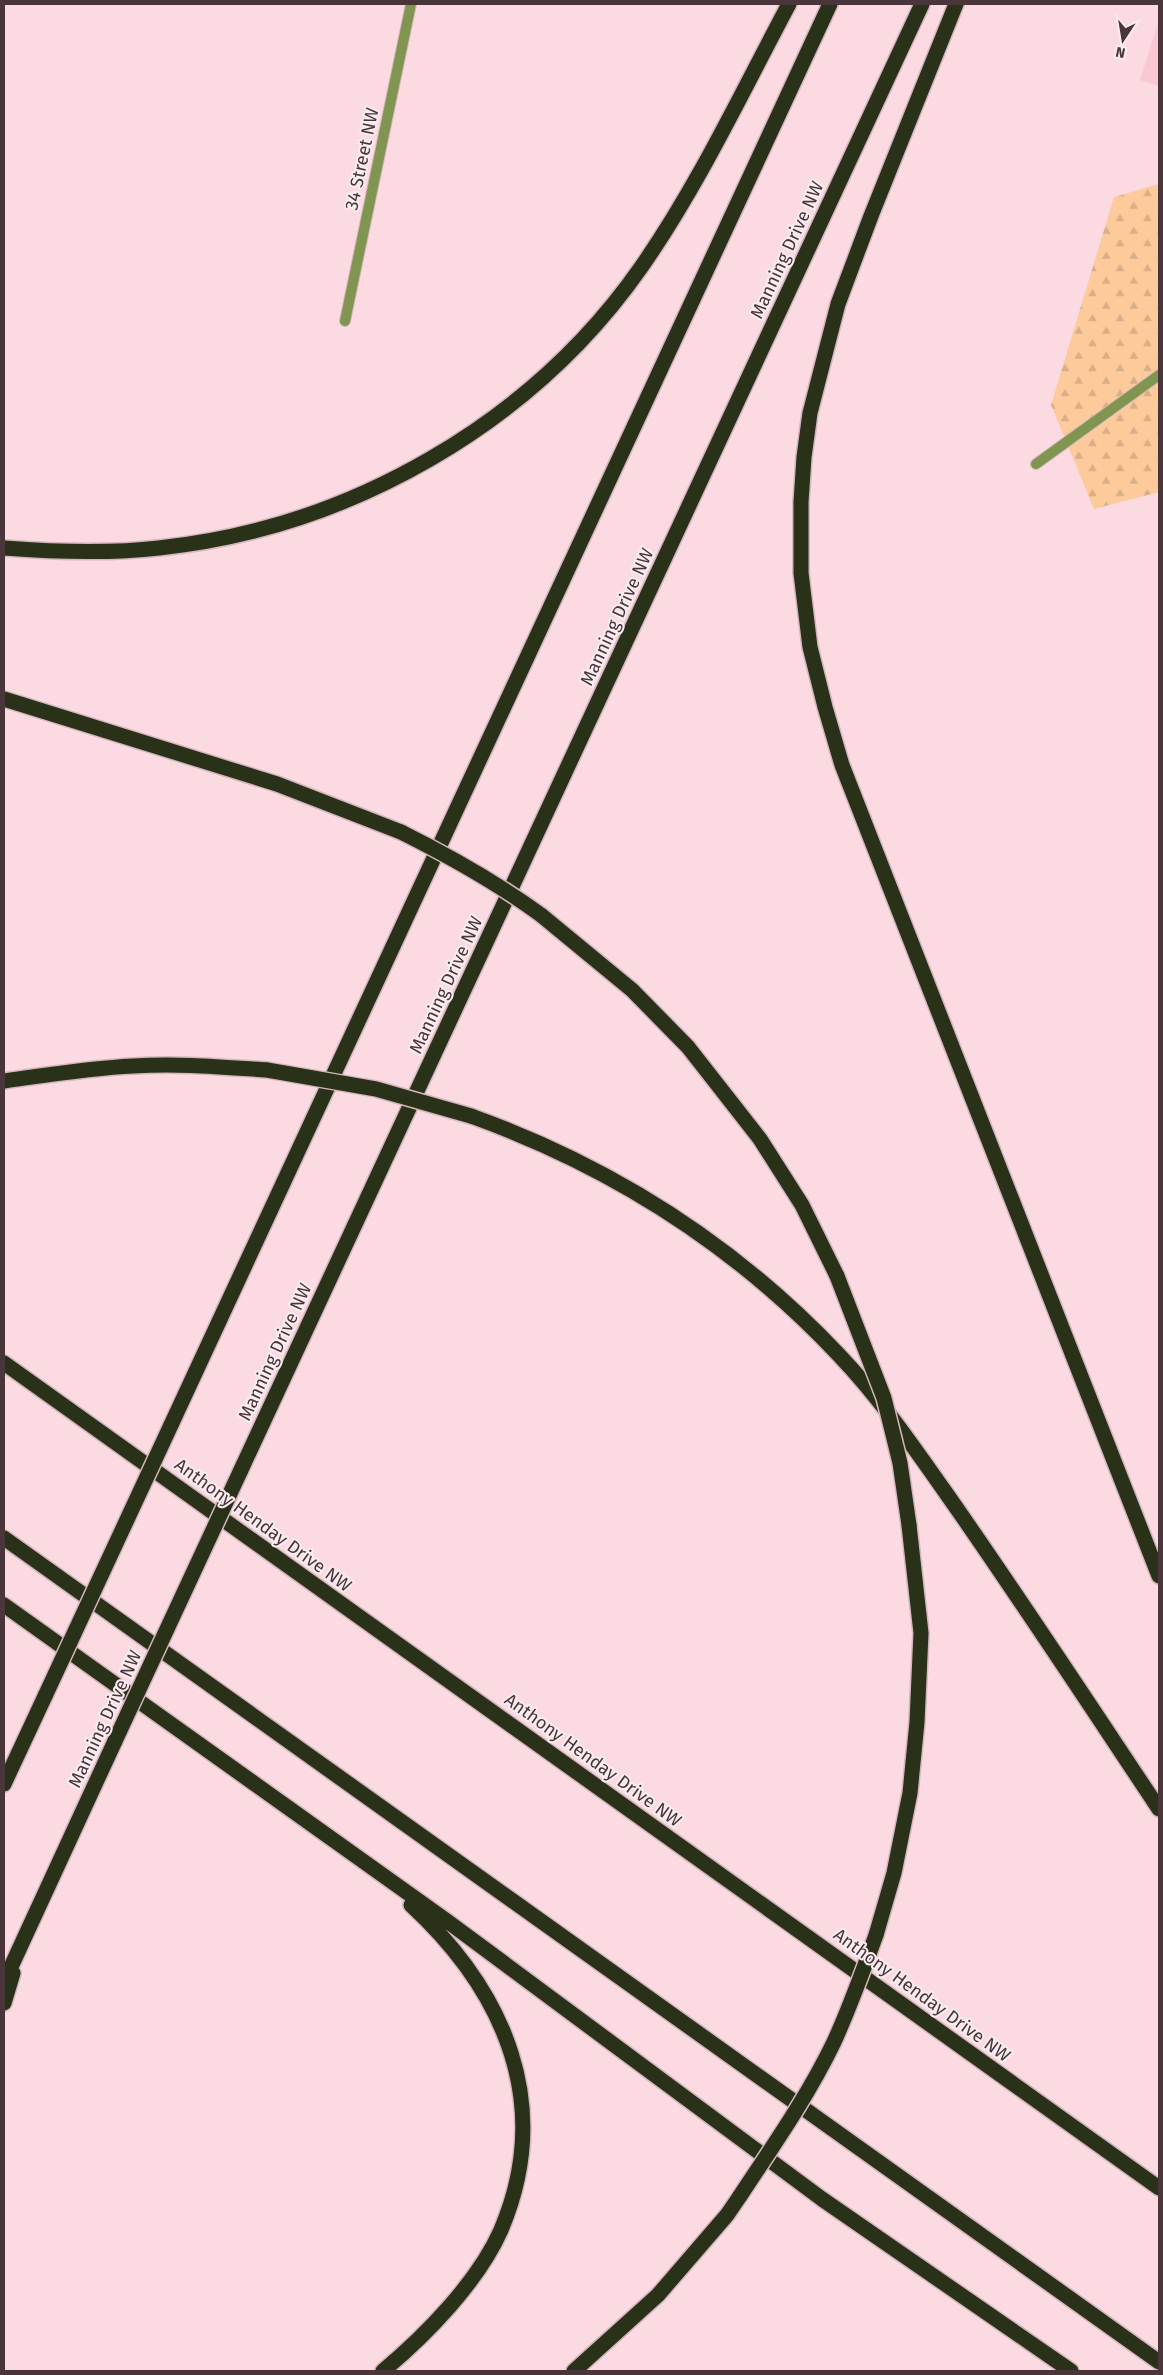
<svg xmlns="http://www.w3.org/2000/svg" width="1163" height="2375" font-family="'Fira Sans',sans-serif">
	<style>
		.built { fill: #fac8d3 }
		.forest { fill: url(#forest-firs) }
		.lines { fill: none; stroke-linecap: round; stroke-linejoin: round }
		.street-casing { stroke: #d4b6bc; stroke-width: 12 }
		.highway-casing { stroke: #d4b6bc; stroke-width: 18 }
		.street { stroke: #809650; stroke-width: 10 }
		.highway { stroke: #293118; stroke-width: 15 }
		.highway-bridge-casing { stroke: #d4b6bc; stroke-width: 18; stroke-linecap: butt }
		.highway-bridge { stroke: #293118; stroke-width: 15 }
		.labels { text-anchor: middle; dominant-baseline: central; stroke-width: 4; stroke-linejoin: round; paint-order: stroke }
		.street-label { font-size: 18px; fill: #4a353a; stroke: #f9edf0 }
	</style>
	<defs>
		<pattern id="forest-firs" width="22" height="20" patternUnits="userSpaceOnUse" patternTransform="scale(1.25)"><rect width="22" height="20" fill="#fdca9c"/><path d="M5 1l3.5 6h-7zM16 11l3.5 6h-7z" fill="#daae87"/></pattern>
	</defs>
	<rect width="100%" height="100%" fill="#fbdae1"/>
	<path class="built" d="M 1159,20 L 1159,86 L 1140,80 Z"/>
	<path class="forest" d="M 1159,184 L 1159,492 L 1094,509 L 1051,405 L 1114,197 Z"/>
	<g class="lines">
		<defs>
			<path id="street" d="M 345,321 L 411,4
				M 1036,464 L 1159,375"/>
			<path id="highway" d="M 956,4 L 871,216 L 838,304 L 810,413 L 804,457 L 801,502 L 801,573 L 810,647 L 825,707 L 842,765 L 1159,1576
				M 4,548 C 56,552 107,554 159,548 C 349,528 532,424 642,266 C 699,184 742,92 789,4
				M 4,699 L 277,784 L 401,832
				M 541,915 L 632,990 L 688,1047 L 760,1139 L 802,1205 L 837,1276
				M 4,1081 C 47,1075 90,1068 133,1066 C 178,1063 222,1067 267,1070
				M 471,1116 C 613,1167 734,1244 838,1354 C 884,1402 922,1459 960,1513 C 1028,1611 1093,1710 1159,1809
				M 4,1363 L 1159,2188
				M 171,1425 L 830,4
				M 240,1472 L 922,4
				M 4,1538 L 1159,2362
				M 4,1605 L 447,1921 L 822,2199 L 1071,2371
				M 4,1784 L 46,1694
				M 876,1935 L 894,1873 L 910,1793 L 917,1722 L 921,1633 L 909,1525
				M 4,1982 L 115,1741
				M 4,2003 L 13,1973
				M 383,2371 C 426,2335 478,2282 501,2230 C 554,2105 505,1992 411,1905
				M 574,2371 L 658,2295 L 727,2215 L 740,2196"/>
		</defs>
		<use href="#street" class="street-casing"/>
		<use href="#highway" class="highway-casing"/>
		<use href="#street" class="street"/>
		<use href="#highway" class="highway"/>
		<defs>
			<path id="highway-bridge" d="M 401,832 C 451,857 496,882 541,915
				M 267,1070 L 376,1089 L 471,1116
				M 837,1276 L 884,1398 L 900,1463 L 909,1525
				M 46,1694 L 171,1425
				M 115,1741 L 240,1472
				M 740,2196 C 773,2146 808,2096 834,2042 C 850,2007 863,1971 876,1935"/>
		</defs>
		<use href="#highway-bridge" class="highway-bridge-casing"/>
		<use href="#highway-bridge" class="highway-bridge"/>
	</g>
	<g class="labels">
		<g class="street-label">
			<text transform="translate(362 159) rotate(-78)">34 Street NW</text>
			<text transform="translate(787 250) rotate(-65)">Manning Drive NW</text>
			<text transform="translate(617 617) rotate(-65)">Manning Drive NW</text>
			<text transform="translate(446 985) rotate(-65)">Manning Drive NW</text>
			<text transform="translate(275 1352) rotate(-65)">Manning Drive NW</text>
			<text transform="translate(263 1525) rotate(36)">Anthony Henday Drive NW</text>
			<text transform="translate(105 1719) rotate(-65)">Manning Drive NW</text>
			<text transform="translate(593 1760) rotate(36)">Anthony Henday Drive NW</text>
			<text transform="translate(922 1995) rotate(36)">Anthony Henday Drive NW</text>
		</g>
	</g>
	<rect width="1163" height="2375" fill="none" stroke="#4a353a" stroke-width="10"/>
	<g transform="translate(1123 40) rotate(192)" stroke="#f9edf0" stroke-width="4" paint-order="stroke">
	<path d="M0-4L9 19L0 12L-9 19Z" fill="#4a353a"/>
	<text y="-8" font-size="14" font-weight="bold" text-anchor="middle" fill="#4a353a">N</text>
	</g>
</svg>
